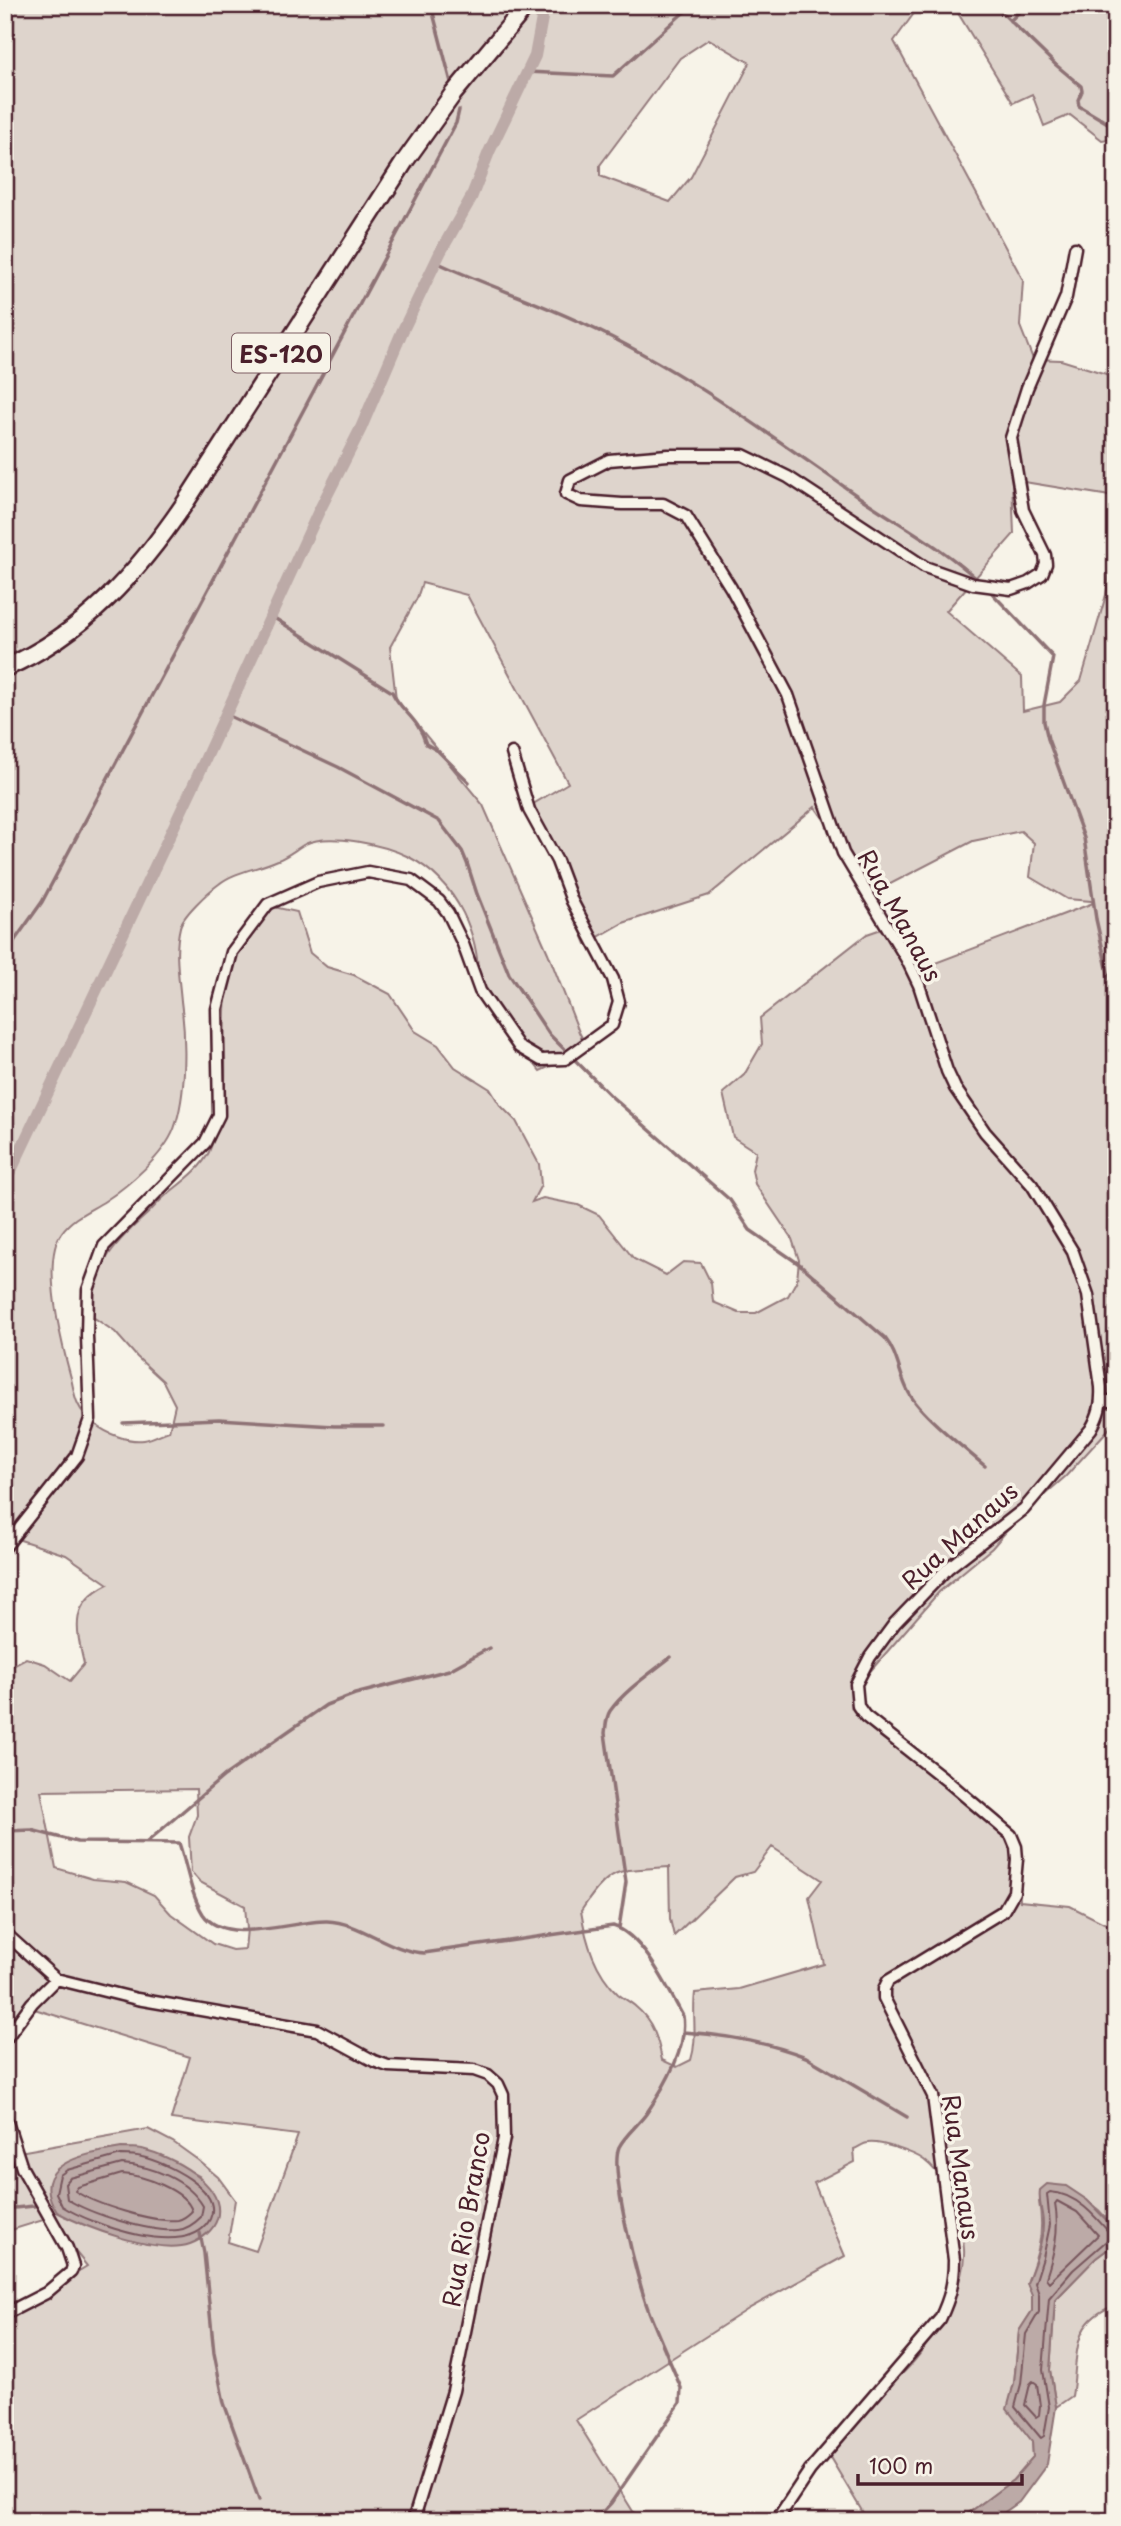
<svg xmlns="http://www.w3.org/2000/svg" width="1121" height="2526" font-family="'Playpen Sans',sans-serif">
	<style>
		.green { fill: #ded4cc; stroke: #947a7c; stroke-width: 2; fill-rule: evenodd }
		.water { fill: #bcaaa7; stroke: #8e7275; stroke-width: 2 }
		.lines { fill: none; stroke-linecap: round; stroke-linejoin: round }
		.shore { stroke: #78575d; stroke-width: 2 }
		.stream { stroke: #8e7275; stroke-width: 3.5 }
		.canal { stroke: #bcaaa7; stroke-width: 12 }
		.minor-casing { stroke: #4a1f2b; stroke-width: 15 }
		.primary-casing { stroke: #4a1f2b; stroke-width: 21 }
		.minor { stroke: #f7f3e8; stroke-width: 10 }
		.primary { stroke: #f7f3e8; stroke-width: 16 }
		.labels { text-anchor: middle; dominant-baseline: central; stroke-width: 7; stroke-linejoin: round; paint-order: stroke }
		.shield { fill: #f7f3e8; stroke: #7e5f64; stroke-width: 2 }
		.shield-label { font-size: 23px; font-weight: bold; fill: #4a1f2b }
		.street-label { font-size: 24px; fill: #4a1f2b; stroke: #f7f3e8 }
	</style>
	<rect width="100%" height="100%" fill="#f7f3e8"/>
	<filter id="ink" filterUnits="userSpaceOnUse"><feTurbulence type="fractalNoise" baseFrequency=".0143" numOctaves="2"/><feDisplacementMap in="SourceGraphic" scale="14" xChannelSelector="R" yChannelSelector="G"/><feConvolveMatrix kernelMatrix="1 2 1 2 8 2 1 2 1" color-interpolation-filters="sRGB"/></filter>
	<g filter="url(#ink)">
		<path class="green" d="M 5,5 L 920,5 L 894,41 L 1023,280 L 1020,326 L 1033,359 L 1061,360 L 1116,377 L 1116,497 L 1012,480 L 1014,534 L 946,611 L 1022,677 L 1023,711 L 1060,702 L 1081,681 L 1106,595 L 1116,524 L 1116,1421 L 1066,1476 L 1017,1519 L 992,1548 L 939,1592 L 860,1683 L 858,1717 L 878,1735 L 1014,1836 L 1018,1857 L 1020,1901 L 1070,1906 L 1116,1929 L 1116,2242 C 1113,2215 1087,2200 1065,2186 L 1039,2202 C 1045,2233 1038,2254 1027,2283 L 1032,2295 L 1032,2311 L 1019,2331 L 1014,2383 L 1008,2409 L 1032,2441 L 1033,2457 L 1013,2480 L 958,2521 L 868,2521 L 828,2454 C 848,2432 867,2407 888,2386 C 893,2381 899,2377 904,2372 C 928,2349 964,2289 964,2255 C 965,2242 960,2226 956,2213 C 949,2192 942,2174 924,2160 C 915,2153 880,2141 868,2143 C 864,2143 859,2147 854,2149 L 855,2162 L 814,2183 L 845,2256 L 750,2308 L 576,2420 L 639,2521 L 12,2521 L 5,2509 L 5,2316 L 87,2266 L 61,2234 L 43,2220 L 5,2232 L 5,2126 L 11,2150 L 25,2151 L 148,2129 L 173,2142 L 198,2160 L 218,2177 L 235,2200 L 228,2242 L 256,2251 L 298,2135 L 171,2119 L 190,2057 L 31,2008 L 5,2042 L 5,1940 L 7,1938 L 5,1936 L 5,1669 L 26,1658 L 45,1664 L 70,1681 L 84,1664 C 76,1629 69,1603 108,1584 L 66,1555 L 5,1535 ZM 709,39 L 750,63 L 691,177 L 670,202 L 600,176 L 600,165 L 680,58 ZM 422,583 L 467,595 L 568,783 L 530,806 L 586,944 L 623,923 L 709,895 L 815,807 L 875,892 L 973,841 L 1021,831 L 1034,843 L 1030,877 L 1067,899 L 1091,901 L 1093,903 L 917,970 L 909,947 L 896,924 L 867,934 L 760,1018 L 762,1044 L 744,1075 L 723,1093 L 733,1137 L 756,1152 L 752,1170 L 755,1184 L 792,1239 L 799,1260 L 797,1280 L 788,1296 L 756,1313 L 739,1313 L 713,1302 L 711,1283 L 701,1263 L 683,1262 L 666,1275 L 634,1259 L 599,1215 L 578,1205 L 543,1198 L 532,1202 L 541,1185 L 539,1164 L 516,1121 L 500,1105 L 490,1089 L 455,1067 L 438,1045 L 415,1031 L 390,994 L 354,975 L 327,967 L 310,953 L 297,912 L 274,907 C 261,922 246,936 238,954 C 213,1008 233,1062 221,1117 C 219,1128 213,1141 209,1152 C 200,1171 179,1184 164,1197 C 157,1203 152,1210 145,1216 C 108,1249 97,1264 90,1315 L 115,1332 L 137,1357 L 163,1381 L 175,1405 L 169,1431 C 162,1433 152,1439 144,1440 C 128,1442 107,1434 95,1424 C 89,1420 81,1411 78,1404 C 74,1396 73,1386 71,1378 C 62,1345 40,1261 62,1232 C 73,1217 89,1211 105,1201 C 128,1186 164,1155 174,1129 C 187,1094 186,1038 181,1001 C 179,977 174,952 180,927 C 183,915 208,892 219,884 C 235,871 259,869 278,860 C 288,856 296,849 305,844 C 329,832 385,845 409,857 C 457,882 482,937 478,991 L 540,1071 L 588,1049 L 579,1032 L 548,953 L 483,805 L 396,699 L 390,647 L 417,598 ZM 196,1789 L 197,1815 L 189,1837 L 191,1872 L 200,1882 L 245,1906 L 247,1929 L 245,1949 L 232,1950 L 213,1944 L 171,1914 L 154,1895 L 126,1882 L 93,1879 L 56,1868 L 41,1791 ZM 772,1847 L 822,1880 L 809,1897 L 824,1964 L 739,1989 L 695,1993 C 692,2016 698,2038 691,2060 L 677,2067 L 662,2060 C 658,2039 653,2021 636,2007 C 631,2002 624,1999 618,1994 C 595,1972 586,1942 581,1911 C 611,1865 617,1871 669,1867 L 670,1919 L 674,1936 L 735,1877 L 753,1872 ZM 160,2155 L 199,2176 L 147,2244 L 66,2217 Z
			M 953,5 L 1116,5 L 1116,138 L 1102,140 L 1070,115 L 1044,126 L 1032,94 L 1013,103 Z
			M 1116,2243 L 1116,2305 C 1069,2321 1079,2356 1072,2396 L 1056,2407 L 1050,2370 L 1055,2300 L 1096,2258 Z"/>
		<path class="water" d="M 121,2148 C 128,2148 136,2148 142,2149 C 171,2156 227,2184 217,2219 C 214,2230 201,2240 190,2244 C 158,2255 86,2228 57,2212 C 26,2163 86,2154 121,2148 Z
			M 1047,2184 L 1066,2186 L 1087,2200 L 1114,2228 L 1116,2243 L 1096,2258 L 1055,2300 L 1050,2370 L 1056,2407 L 1047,2464 L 1019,2502 L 992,2521 L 958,2521 L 1013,2480 L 1033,2457 L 1032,2441 L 1007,2409 L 1014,2383 L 1019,2331 L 1032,2311 L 1032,2295 L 1027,2283 C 1034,2265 1043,2243 1043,2224 C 1043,2212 1038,2202 1040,2190 Z"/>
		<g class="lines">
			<path class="shore" d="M 121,2155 C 128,2155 135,2155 142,2157 C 164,2162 224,2189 210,2219 C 189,2261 90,2224 62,2206 L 56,2193 L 60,2175 L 67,2170 Z
				M 122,2164 C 151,2166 187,2179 203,2206 L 201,2217 C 195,2223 188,2229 178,2230 C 151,2233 90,2214 67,2199 L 65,2184 L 70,2178 Z
				M 122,2174 C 142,2175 186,2190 192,2211 C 188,2215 184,2219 178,2220 C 154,2223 94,2204 75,2191 L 78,2187 Z
				M 1050,2192 C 1076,2193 1096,2217 1112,2236 L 1073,2270 L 1049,2298 L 1043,2370 L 1049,2407 L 1044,2436 L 1041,2438 L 1015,2407 L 1021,2384 L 1026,2334 L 1039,2312 L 1039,2294 L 1035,2283 L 1043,2258 L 1050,2225 L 1047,2194 Z
				M 1057,2201 L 1077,2212 L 1098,2235 L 1049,2282 L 1046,2278 C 1054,2253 1060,2230 1055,2204 Z
				M 1033,2381 L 1037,2384 L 1040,2406 L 1039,2415 L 1036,2417 L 1025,2405 L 1030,2384 Z"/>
			<path class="stream" d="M 431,5 L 452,86
				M 994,5 L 1056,65 L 1081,86 L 1082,91 L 1078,100 L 1079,106 L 1116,128
				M 1010,21 L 1026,5
				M 527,72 L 613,76 L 683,13 L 697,5
				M 436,262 C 485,285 536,301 584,324 C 682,369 770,435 859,497 C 900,525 944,548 980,582
				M 5,345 L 14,352
				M 989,590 L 1053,657 L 1044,705 L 1044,722 L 1048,739 L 1084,838 L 1096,919 L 1111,986 L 1116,998
				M 271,616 L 392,692 C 402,713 418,717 426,744 L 438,751 L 469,782
				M 225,714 L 338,767 L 439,821 L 462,851 L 467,863 L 477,894 L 509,974 L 549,1034 L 612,1097 L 730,1200 L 750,1230 L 802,1266 L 885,1338 C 898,1354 899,1375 909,1393 C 922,1416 964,1448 985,1466
				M 5,954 L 42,902 L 456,123 L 459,110
				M 123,1423 L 219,1419 L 334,1426 L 384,1426
				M 5,1831 L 31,1830 L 77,1842 L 179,1843 C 187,1866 190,1893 203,1914 C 225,1947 295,1920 327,1921 C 361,1922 390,1952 424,1953 L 613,1926 C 643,1935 668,1989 683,2016 C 688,2048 664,2088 646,2114 C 638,2125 625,2135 619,2147 C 609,2170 638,2282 648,2309 C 658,2335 670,2361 681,2388 L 680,2403 L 611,2503 L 594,2521
				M 147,1842 L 224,1776 L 326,1705 L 355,1694 L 449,1670 L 489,1648
				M 619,1928 L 626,1882 L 605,1733 C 606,1726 606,1717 610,1711 C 625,1690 651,1673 671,1657
				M 683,2032 C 726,2035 767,2042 806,2057 L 907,2117
				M 5,2209 L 34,2206
				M 200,2233 L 204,2253 L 214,2353 L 224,2403 L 259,2500"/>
			<path class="canal" d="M 5,1183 L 194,784 L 318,513 L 361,428 L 402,332 L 441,251 L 471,198 L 489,152 L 535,56 L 542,18"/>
			<defs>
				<path id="minor" d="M 1102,1401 L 1116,1401
					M 5,1547 L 77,1456 L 90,1419 L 87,1336 L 88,1290 L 104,1246 L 205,1143 L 219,1115 L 217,1009 L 232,952 L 268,904 L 318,882 L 368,872 L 411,880 L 439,901 L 448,913 L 463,944 L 480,991 L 519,1047 L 541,1060 L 565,1059 L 612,1025 L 619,1002 L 613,979 L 572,901 L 557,861 L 529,810 L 512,753
					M 5,1933 L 56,1979 L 137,1999 L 317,2030 L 374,2061 L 388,2066 L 474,2070 L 488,2075 L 498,2084 L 503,2095 L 504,2138 L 453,2391 L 413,2521
					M 5,2040 L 32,2003 L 56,1979
					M 5,2116 L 22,2168 L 67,2248 L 73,2266 L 71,2272 L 46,2293 L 5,2314
					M 776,2521 L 810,2470 L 940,2319 C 950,2298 954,2283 954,2260 L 933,2096 L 884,1998 L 884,1989 L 888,1981 L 898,1975 L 1003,1911 L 1014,1892 L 1017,1859 L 1016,1847 L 1011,1835 L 946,1780 L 865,1716 L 858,1706 L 856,1684 L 870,1657 L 895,1623 L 948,1568 L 1024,1509 L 1091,1429 C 1099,1415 1102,1404 1101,1387 L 1088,1295 L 1073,1252 L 1032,1185 L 985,1132 L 955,1088 L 947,1071 L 919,985 L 907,960 L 843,853 L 788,695 L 731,588 L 686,516 L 663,504 L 622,504 L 581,501 L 566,494 L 570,480 L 609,460 L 668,455 L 743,455 L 788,477 L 925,567 L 973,584 L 1011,589 L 1028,583 L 1042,574 L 1046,564 L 1045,555 L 1023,510 L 1011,438 L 1027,388 L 1066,297 L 1075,248"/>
				<path id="primary" d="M 5,668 C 84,634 138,572 185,503 L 405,161 L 453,94 L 527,5"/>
			</defs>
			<use href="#minor" class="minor-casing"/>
			<use href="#primary" class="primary-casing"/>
			<use href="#minor" class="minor"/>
			<use href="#primary" class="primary"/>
		</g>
	</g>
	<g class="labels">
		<rect class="shield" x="232" y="333.5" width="98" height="39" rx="5"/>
		<g class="shield-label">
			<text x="281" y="353">ES-120</text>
		</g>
		<g class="street-label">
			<text transform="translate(901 915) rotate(61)">Rua Manaus</text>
			<text transform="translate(959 1535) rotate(-42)">Rua Manaus</text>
			<text transform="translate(962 2167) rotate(82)">Rua Manaus</text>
			<text transform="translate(465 2219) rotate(-80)">Rua Rio Branco</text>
		</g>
	</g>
	<rect width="1121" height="2526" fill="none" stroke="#f7f3e8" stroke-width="28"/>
	<rect x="14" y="14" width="1093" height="2498" fill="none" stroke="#4a1f2b" stroke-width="2.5" filter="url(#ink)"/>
	<path d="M858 2474v10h164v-10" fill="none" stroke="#4a1f2b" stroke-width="3.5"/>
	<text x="869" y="2474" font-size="21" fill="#4a1f2b" stroke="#f7f3e8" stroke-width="5" paint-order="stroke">100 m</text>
</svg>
